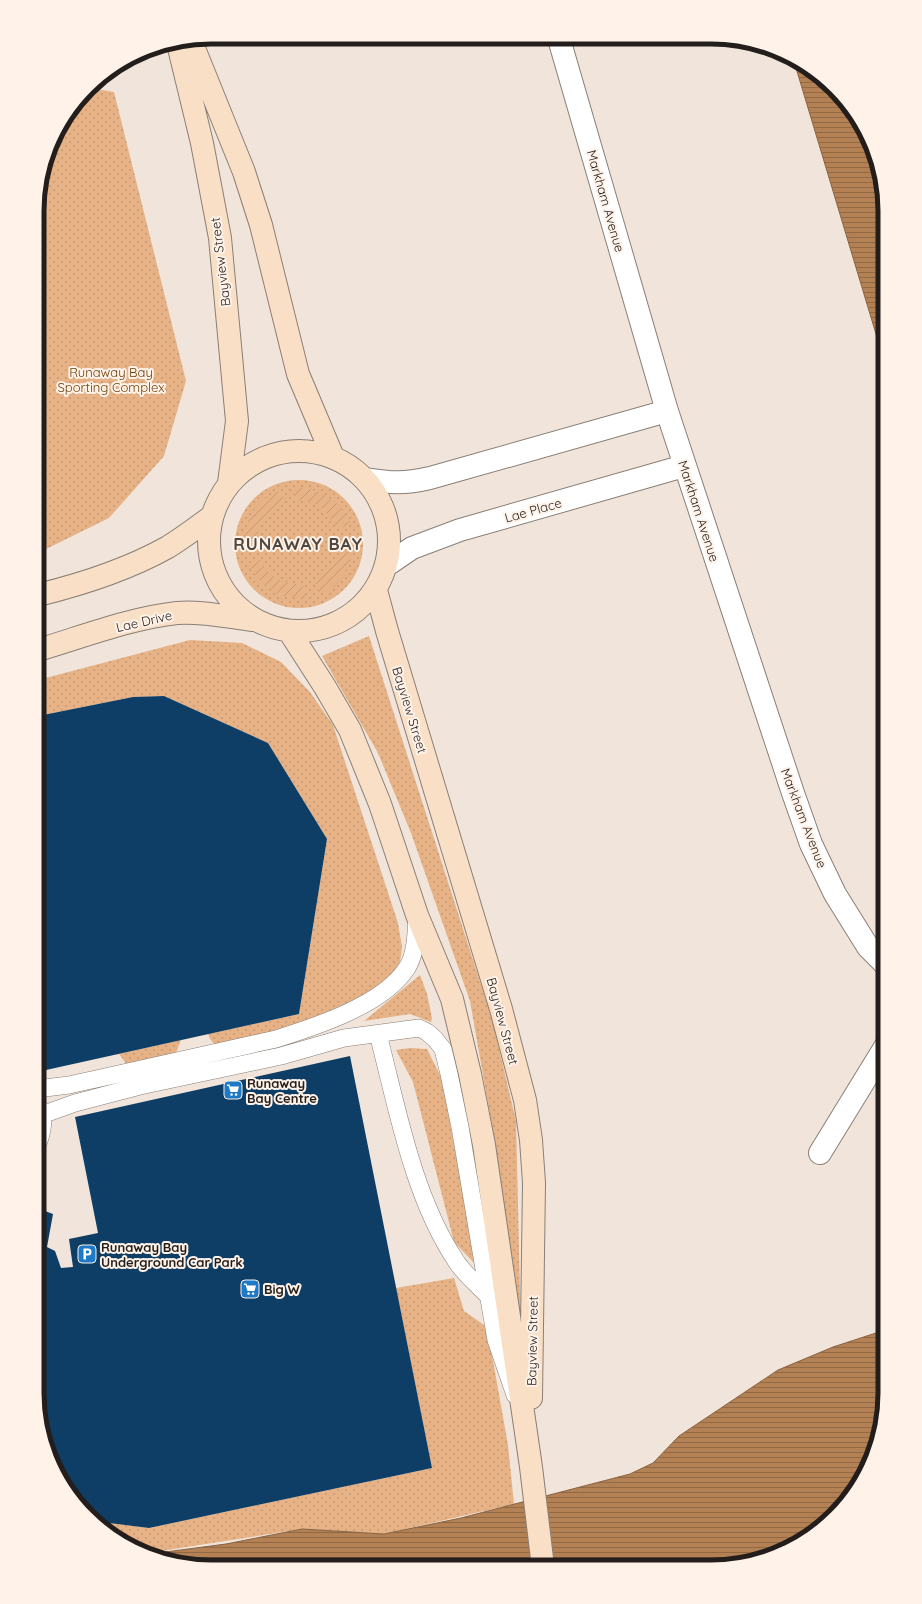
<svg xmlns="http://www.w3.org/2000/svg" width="922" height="1604" font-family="Quicksand,sans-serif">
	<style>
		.grass { fill: url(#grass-dots) }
		.garden { fill: url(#garden-furrows) }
		.water { fill: url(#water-rules); stroke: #886343 }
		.building { fill: #0e3d66 }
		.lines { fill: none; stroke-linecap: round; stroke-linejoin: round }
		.service-casing { stroke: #897f76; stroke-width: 18 }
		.minor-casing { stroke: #897f76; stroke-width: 24 }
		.secondary-casing { stroke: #897f76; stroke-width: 24 }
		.service { stroke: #fff; stroke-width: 17 }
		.minor { stroke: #fff; stroke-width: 22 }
		.secondary { stroke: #f9dfc5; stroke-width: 22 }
		.labels { text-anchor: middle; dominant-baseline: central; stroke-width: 4; stroke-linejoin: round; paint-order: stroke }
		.street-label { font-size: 13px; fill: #231e1b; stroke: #fef2e9 }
		.park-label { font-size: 13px; fill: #6d3c02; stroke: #fef2e9 }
		.poi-label { font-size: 13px; font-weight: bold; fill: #231e1b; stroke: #fef2e9; text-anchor: start }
		.district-label { font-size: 17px; font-weight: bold; letter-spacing: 1px; fill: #50473f; stroke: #fef2e9 }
		.rim { fill: none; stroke: #231e1b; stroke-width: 5 }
	</style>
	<defs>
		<pattern id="grass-dots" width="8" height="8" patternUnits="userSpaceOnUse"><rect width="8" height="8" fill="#e6b286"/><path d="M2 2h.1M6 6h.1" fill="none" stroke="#c59973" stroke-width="1.8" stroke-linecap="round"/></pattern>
		<pattern id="garden-furrows" width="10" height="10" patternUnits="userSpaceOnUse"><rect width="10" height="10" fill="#e6b286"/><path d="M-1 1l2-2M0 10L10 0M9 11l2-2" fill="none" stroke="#c59973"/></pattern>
		<pattern id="water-rules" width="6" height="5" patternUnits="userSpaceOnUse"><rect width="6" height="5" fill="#b38154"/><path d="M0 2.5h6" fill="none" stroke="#916945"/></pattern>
	</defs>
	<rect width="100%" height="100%" fill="#f1e5db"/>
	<path class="grass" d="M 90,88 L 114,92 L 186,381 L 164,456 L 109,518 L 38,553 L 38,188 L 55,134 Z
		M235 544a64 64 0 1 1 128 0a64 64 0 1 1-128 0Z
		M 369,636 L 492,1019 L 516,1121 L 523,1418 L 493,1132 L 470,1001 L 411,833 L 378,753 L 322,656 Z
		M 190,640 L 242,643 L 281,662 L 310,692 L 333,725 L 398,923 L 402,947 L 400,962 L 391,975 L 366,995 L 280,1032 L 216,1046 L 210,1039 L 208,1034 L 299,1014 L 327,839 L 268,743 L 164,696 L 133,697 L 38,716 L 38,680 Z
		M 420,975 L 427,994 L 432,1018 L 431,1022 L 410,1014 L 364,1021 Z
		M 181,1040 L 174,1058 L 128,1066 L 119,1054 Z
		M 410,1048 L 427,1049 L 442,1079 L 476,1265 L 454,1242 L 413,1082 L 396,1050 Z
		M 454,1278 L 464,1311 L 487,1327 L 508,1445 L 514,1504 L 384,1534 L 302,1529 L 148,1553 L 134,1549 L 93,1521 L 149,1528 L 432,1468 L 396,1288 Z"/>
	<path class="garden" d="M 307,488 C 329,495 342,503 350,525 L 337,528 C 329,511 315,499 295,501 L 293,488 Z
		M 281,491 L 284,503 C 267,513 255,526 257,547 L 243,549 C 244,523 254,499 281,491 Z
		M 353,537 C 355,559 342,588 319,594 L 315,580 C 331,573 342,557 340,539 Z
		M 261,560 C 268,577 285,585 303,584 L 306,598 C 276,599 262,588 247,563 Z"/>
	<path class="water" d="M 793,58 L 826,80 L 856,114 L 876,155 L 885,211 L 885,364 Z
		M 885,1330 L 885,1405 L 872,1460 L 849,1499 L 808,1538 L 767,1558 L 711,1567 L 188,1565 L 150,1554 L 226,1544 L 302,1529 L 384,1534 L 461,1518 L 630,1474 L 653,1463 L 679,1436 L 778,1370 L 833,1347 Z"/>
	<path class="building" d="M 164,696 L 268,743 L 327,839 L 299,1014 L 37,1072 L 38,716 L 133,697 Z
		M 350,1056 L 432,1468 L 149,1528 L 93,1521 L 66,1490 L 46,1449 L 37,1393 L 37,1200 L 46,1201 L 45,1211 L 53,1214 L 47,1247 L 55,1251 L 61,1268 L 73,1267 L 69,1239 L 98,1233 L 75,1117 Z"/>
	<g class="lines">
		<defs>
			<path id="service" d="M 378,1034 C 397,1107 413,1197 456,1261 C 464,1274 478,1285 489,1297
				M 37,1089 L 69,1085 L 276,1039 C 317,1026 383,1005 407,968 C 416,954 416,933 417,917
				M 37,1114 L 50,1112 L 75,1103 L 140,1086 L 281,1056 L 344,1038 L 419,1028 L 427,1032 L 435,1039 L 443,1049 L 449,1074 L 460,1127 L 496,1340 L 515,1395
				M 37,1146 C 42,1134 47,1115 37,1104"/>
			<path id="minor" d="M 559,39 L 667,411 L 793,793 L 811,844 L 835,894 L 868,947 L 885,964
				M 365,479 C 391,483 404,484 430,478 L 667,411
				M 387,565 L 412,548 L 460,530 L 684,466
				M 820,1153 L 885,1047"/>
			<path id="secondary" d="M 191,41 L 244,172 L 261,225 L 298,374 L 333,457
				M 178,44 L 202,143 L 220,238 L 237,421 L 229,483
				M209 541a90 90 0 1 1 180 0a90 90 0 1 1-180 0Z
				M 376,590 L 387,631 L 501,1009 L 525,1100 L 531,1140 L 534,1183 L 531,1398
				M 38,595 C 83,584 127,570 168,547 C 183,538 197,527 211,517
				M 289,631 L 325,687 L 350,730 L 380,804 L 417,915 L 452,999 L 470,1074 L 484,1145 L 531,1467 L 543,1567
				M 38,650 C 82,637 131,618 177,613 C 202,611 228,617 253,620"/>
		</defs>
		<use href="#service" class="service-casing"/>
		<use href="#minor" class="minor-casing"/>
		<use href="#secondary" class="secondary-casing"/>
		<use href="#service" class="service"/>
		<use href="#minor" class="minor"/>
		<use href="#secondary" class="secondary"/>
	</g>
	<defs>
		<symbol id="supermarket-square" viewBox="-11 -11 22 22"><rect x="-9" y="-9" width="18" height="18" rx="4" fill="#1e7ac7" stroke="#fef2e9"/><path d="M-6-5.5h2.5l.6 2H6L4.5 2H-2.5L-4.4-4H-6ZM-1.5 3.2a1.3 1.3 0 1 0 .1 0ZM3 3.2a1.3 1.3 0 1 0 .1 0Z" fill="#fff"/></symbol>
		<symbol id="parking-square" viewBox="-11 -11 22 22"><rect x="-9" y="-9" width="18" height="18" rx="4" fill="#1e7ac7" stroke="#fef2e9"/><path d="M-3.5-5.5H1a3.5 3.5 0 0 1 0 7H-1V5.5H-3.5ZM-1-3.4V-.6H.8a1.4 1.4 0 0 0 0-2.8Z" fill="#fff"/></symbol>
	</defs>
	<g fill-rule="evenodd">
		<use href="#supermarket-square" x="222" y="1079" width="22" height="22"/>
		<use href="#parking-square" x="76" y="1243" width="22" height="22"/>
		<use href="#supermarket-square" x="239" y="1278" width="22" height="22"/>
	</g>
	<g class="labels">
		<g class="street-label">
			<text transform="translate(606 201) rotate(74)">Markham Avenue</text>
			<text transform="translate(220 262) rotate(-97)">Bayview Street</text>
			<text transform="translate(533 510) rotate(-16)">Lae Place</text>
			<text transform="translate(699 511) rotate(72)">Markham Avenue</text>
			<text transform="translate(144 621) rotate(-13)">Lae Drive</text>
			<text transform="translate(410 710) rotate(73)">Bayview Street</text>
			<text transform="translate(804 818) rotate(69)">Markham Avenue</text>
			<text transform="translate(503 1021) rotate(75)">Bayview Street</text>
			<text transform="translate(532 1341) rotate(-89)">Bayview Street</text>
		</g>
		<g class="park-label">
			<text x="111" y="372">Runaway Bay<tspan x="111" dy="15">Sporting Complex</tspan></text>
		</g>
		<g class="poi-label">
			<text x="247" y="1083">Runaway<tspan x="247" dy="15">Bay Centre</tspan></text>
			<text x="101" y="1247">Runaway Bay<tspan x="101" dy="15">Underground Car Park</tspan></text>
			<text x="264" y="1289">Big W</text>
		</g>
		<g class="district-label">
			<text x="298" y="543">RUNAWAY BAY</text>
		</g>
	</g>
	<path d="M0 0H922V1604H0ZM211 44H711A167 167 0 0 1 878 211V1393A167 167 0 0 1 711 1560H211A167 167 0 0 1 44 1393V211A167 167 0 0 1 211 44Z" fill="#fef2e9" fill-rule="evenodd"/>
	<path class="rim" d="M211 44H711A167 167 0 0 1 878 211V1393A167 167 0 0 1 711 1560H211A167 167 0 0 1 44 1393V211A167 167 0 0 1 211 44Z"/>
</svg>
